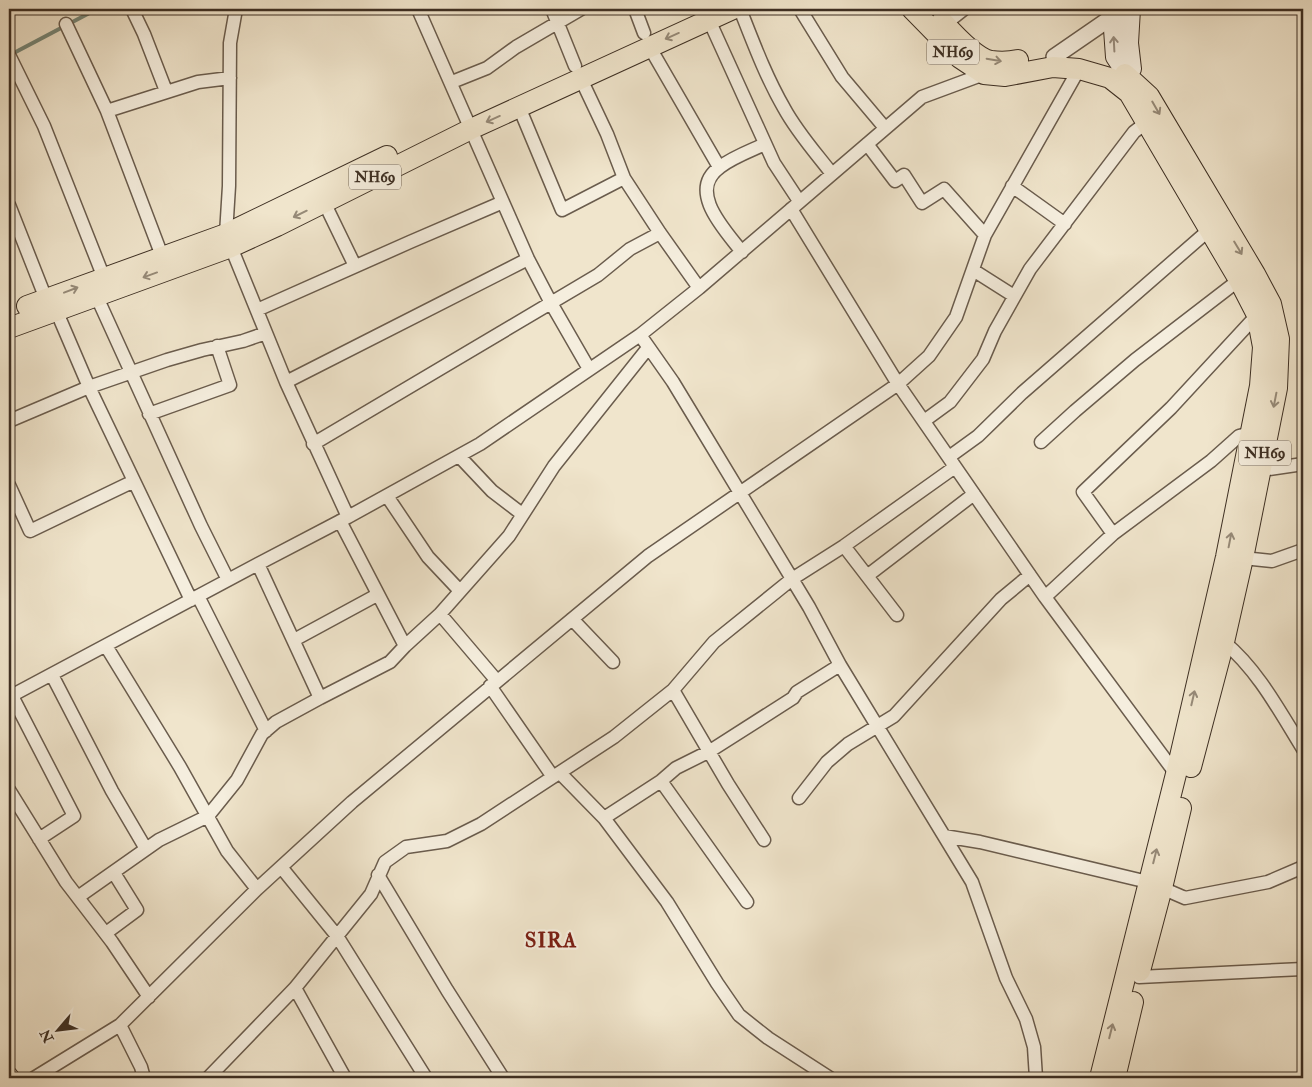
<svg xmlns="http://www.w3.org/2000/svg" width="1312" height="1087" font-family="'IM FELL Double Pica',serif">
	<style>
		.lines { fill: none; stroke-linecap: round; stroke-linejoin: round }
		.stream { stroke: #758678; stroke-width: 4 }
		.minor-casing { stroke: #6a5c4d; stroke-width: 15 }
		.tertiary-casing { stroke: #6a5c4d; stroke-width: 18 }
		.secondary-casing { stroke: #3d2f23; stroke-width: 20 }
		.trunk-casing { stroke: #3d2f23; stroke-width: 22 }
		.minor { stroke: #f5eede; stroke-width: 12 }
		.tertiary { stroke: #f5eede; stroke-width: 15 }
		.secondary { stroke: #f5eede; stroke-width: 18 }
		.trunk { stroke: #f0e5cc; stroke-width: 20 }
		.oneway { stroke: #968a78 }
		.oneway2 { stroke: #998e80 }
		.labels { text-anchor: middle; dominant-baseline: central; stroke-width: 4.5; stroke-linejoin: round; paint-order: stroke }
		.shield { fill: #f5eede; stroke: #74685b; stroke-width: 1 }
		.shield-label { font-size: 15px; font-weight: bold; fill: #3d2f23 }
		.district-label { font-size: 21px; font-weight: bold; letter-spacing: 1px; fill: #7a1f14; stroke: #f5eede }
	</style>
	<rect width="100%" height="100%" fill="#f0e5cc"/>
	<filter id="stains"><feTurbulence type="fractalNoise" baseFrequency=".004" numOctaves="4"/><feColorMatrix values="0 0 0 0 .2 0 0 0 0 .09 0 0 0 0 .02 0 0 0 .5 -.17"/></filter>
	<radialGradient id="worn" r=".72"><stop offset=".6" stop-color="#630" stop-opacity="0"/><stop offset="1" stop-color="#630" stop-opacity=".3"/></radialGradient>
	<g class="lines">
		<path class="stream" d="M 10,55 L 97,9"/>
		<defs>
			<path id="minor" d="M 132,9 L 144,34 L 166,91
				M 418,9 L 528,259 L 551,303 L 589,369
				M 552,9 L 575,66
				M 635,9 L 644,33
				M 740,9 C 753,42 766,77 784,108 C 797,132 815,152 832,174
				M 800,9 L 842,77 L 885,128
				M 709,20 L 774,163 L 799,201
				M 66,24 L 107,111 L 162,256
				M 945,24 L 964,9
				M 649,46 L 719,167
				M 9,55 L 44,126 L 104,278
				M 581,79 L 607,134 L 624,178 L 660,233 L 699,288
				M 452,82 L 487,68 L 516,47 L 581,9
				M 519,107 L 562,210 L 624,178
				M 107,111 L 198,82 L 230,78
				M 867,144 L 895,181 L 904,175 L 922,203 L 944,189 L 985,235
				M 1012,186 L 1065,224
				M 324,202 L 355,266
				M 9,205 L 46,299
				M 791,209 L 898,384 L 1045,597 L 1176,774
				M 226,234 L 229,186 L 230,43 L 236,9
				M 231,247 L 286,382 L 348,517
				M 742,252 C 726,231 686,191 720,167 C 733,157 750,151 765,144
				M 973,270 L 1014,296
				M 96,295 L 201,526 L 228,580
				M 56,310 L 89,387 L 191,600
				M 257,310 L 410,242 L 503,202
				M 640,335 L 673,382 L 696,420 L 809,607 L 840,665 L 972,882 L 1006,978 L 1026,1019 L 1034,1047 L 1036,1078
				M 286,382 L 528,259
				M 149,414 L 230,385 L 217,346
				M 9,421 L 89,387 L 167,360 L 202,350 L 243,341 L 266,333
				M 924,421 L 950,402 L 983,359 L 995,331 L 1030,269 L 1134,132 L 1147,122
				M 1041,442 L 1075,411 L 1135,360 L 1239,280
				M 313,444 L 598,275 L 630,249 L 660,233
				M 459,456 L 492,491 L 522,514
				M 949,457 L 978,436 L 1022,393 L 1209,230
				M 1262,470 L 1303,464
				M 9,485 L 30,531 L 134,481
				M 387,496 L 428,557 L 460,591
				M 340,521 L 405,646
				M 1113,534 L 1083,492 L 1171,408 L 1257,315
				M 844,546 L 897,615
				M 1243,558 L 1272,561 L 1303,550
				M 258,564 L 320,698
				M 867,576 L 974,494
				M 198,596 L 266,731
				M 1045,597 L 1113,534 L 1211,461 L 1239,436 L 1251,433
				M 440,614 L 497,681
				M 572,619 L 613,662
				M 294,640 L 377,595
				M 1224,642 C 1258,670 1280,712 1303,749
				M 106,646 L 180,767 L 227,851 L 257,889
				M 52,675 L 112,791 L 146,849
				M 490,686 L 553,777
				M 673,690 L 728,784 L 764,840
				M 12,696 L 74,816 L 39,839
				M 9,697 L 258,564 L 348,517 L 480,444 L 640,335 L 699,288 L 922,97 L 984,74
				M 560,773 L 604,818 L 667,902 L 717,983 L 739,1015 L 768,1038 L 830,1078
				M 661,781 L 747,902
				M 9,790 L 66,882 L 112,942 L 149,997
				M 799,798 L 827,762 L 848,744 L 894,716 L 1001,599 L 1030,575
				M 604,818 L 661,781 L 676,768 L 710,751 L 793,698 L 797,692 L 840,665
				M 944,836 L 980,842 L 1148,882 L 1185,898 L 1268,882 L 1303,867
				M 281,867 L 337,936 L 426,1078
				M 378,875 L 447,990 L 503,1078
				M 78,897 L 159,840 L 208,816 L 237,780 L 262,734 L 276,722 L 320,698 L 390,662 L 405,646 L 440,614 L 509,536 L 554,466 L 648,348
				M 106,933 L 137,910 L 114,873
				M 1139,977 L 1303,969
				M 295,988 L 345,1078
				M 120,1025 L 141,1067 L 144,1078
				M 34,1078 L 120,1025 L 257,889 L 352,802 L 648,556 L 898,384 L 929,356 L 956,317 L 985,235 L 1079,69
				M 208,1078 L 295,988 L 371,894 L 385,862 L 406,847 L 447,841 L 481,824 L 614,737 L 673,690 L 714,642 L 792,579 L 844,546 L 955,467"/>
			<path id="tertiary" d="M 1054,57 L 1115,15"/>
			<path id="secondary" d="M 1116,9 L 1113,29 L 1115,57 L 1127,75 L 1132,69 L 1129,43 L 1131,9
				M 9,1076 L 10,1078"/>
			<path id="trunk" d="M 912,9 L 960,58 L 984,74 L 1005,76 L 1053,67 L 1079,69 L 1110,78 L 1129,93 L 1239,280 L 1257,315 L 1263,347 L 1260,386 L 1226,557 L 1176,774 L 1100,1078
				M 942,21 C 953,33 975,58 991,61 C 1000,62 1009,62 1018,60
				M 1125,74 L 1149,96 L 1255,274 L 1271,304 L 1279,339 L 1277,388 L 1243,558 L 1224,642 L 1191,767
				M 27,306 L 226,234 L 387,156
				M 9,328 L 231,247 L 277,226 L 471,129 L 733,9
				M 1140,971 L 1162,888 L 1181,808
				M 1115,1078 L 1133,1002"/>
		</defs>
		<use href="#minor" class="minor-casing"/>
		<use href="#tertiary" class="tertiary-casing"/>
		<use href="#secondary" class="secondary-casing"/>
		<use href="#trunk" class="trunk-casing"/>
		<use href="#minor" class="minor"/>
		<use href="#tertiary" class="tertiary"/>
		<use href="#secondary" class="secondary"/>
		<use href="#trunk" class="trunk"/>
	</g>
	<defs><path id="oneway-shaft" d="M-6 0H5M1.5-3L5.5 0L1.5 3" fill="none" stroke-width="1.6" stroke-linecap="round" stroke-linejoin="round" transform="scale(1.25)"/></defs>
	<g class="oneway">
		<use href="#oneway-shaft" transform="translate(672 36) rotate(156)"/>
		<use href="#oneway-shaft" transform="translate(994 60) rotate(10)"/>
		<use href="#oneway-shaft" transform="translate(1156 108) rotate(60)"/>
		<use href="#oneway-shaft" transform="translate(493 119) rotate(156)"/>
		<use href="#oneway-shaft" transform="translate(300 214) rotate(154)"/>
		<use href="#oneway-shaft" transform="translate(1238 248) rotate(59)"/>
		<use href="#oneway-shaft" transform="translate(150 275) rotate(160)"/>
		<use href="#oneway-shaft" transform="translate(71 290) rotate(-21)"/>
		<use href="#oneway-shaft" transform="translate(1275 400) rotate(101)"/>
		<use href="#oneway-shaft" transform="translate(1230 540) rotate(-79)"/>
		<use href="#oneway-shaft" transform="translate(1193 698) rotate(-77)"/>
		<use href="#oneway-shaft" transform="translate(1155 856) rotate(-76)"/>
		<use href="#oneway-shaft" transform="translate(1111 1031) rotate(-76)"/>
	</g>
	<use class="oneway2" href="#oneway-shaft" transform="translate(1114 44) rotate(-93)"/>
	<g class="labels">
		<g class="shield">
			<rect x="927" y="39.5" width="52" height="25" rx="4"/>
			<rect x="349" y="164.5" width="52" height="25" rx="4"/>
			<rect x="1239" y="440.5" width="52" height="25" rx="4"/>
		</g>
		<g class="shield-label">
			<text x="953" y="52">NH69</text>
			<text x="375" y="177">NH69</text>
			<text x="1265" y="453">NH69</text>
		</g>
		<g class="district-label">
			<text x="551" y="940">SIRA</text>
		</g>
	</g>
	<rect width="1312" height="1087" fill="none" stroke="#f0e5cc" stroke-width="30"/>
	<rect x="10" y="10" width="1292" height="1067" fill="none" stroke="#3d2f23" stroke-width="2.5"/>
	<rect x="15" y="15" width="1282" height="1057" fill="none" stroke="#3d2f23"/>
	<g transform="translate(58 1030) rotate(242)" stroke="#f5eede" stroke-width="4" paint-order="stroke">
	<path d="M0-4L9 19L0 12L-9 19Z" fill="#3d2f23"/>
	<text y="-8" font-size="14" font-weight="bold" text-anchor="middle" fill="#3d2f23">N</text>
	</g>
	<rect width="100%" height="100%" filter="url(#stains)"/>
	<rect width="100%" height="100%" fill="url(#worn)"/>
</svg>
